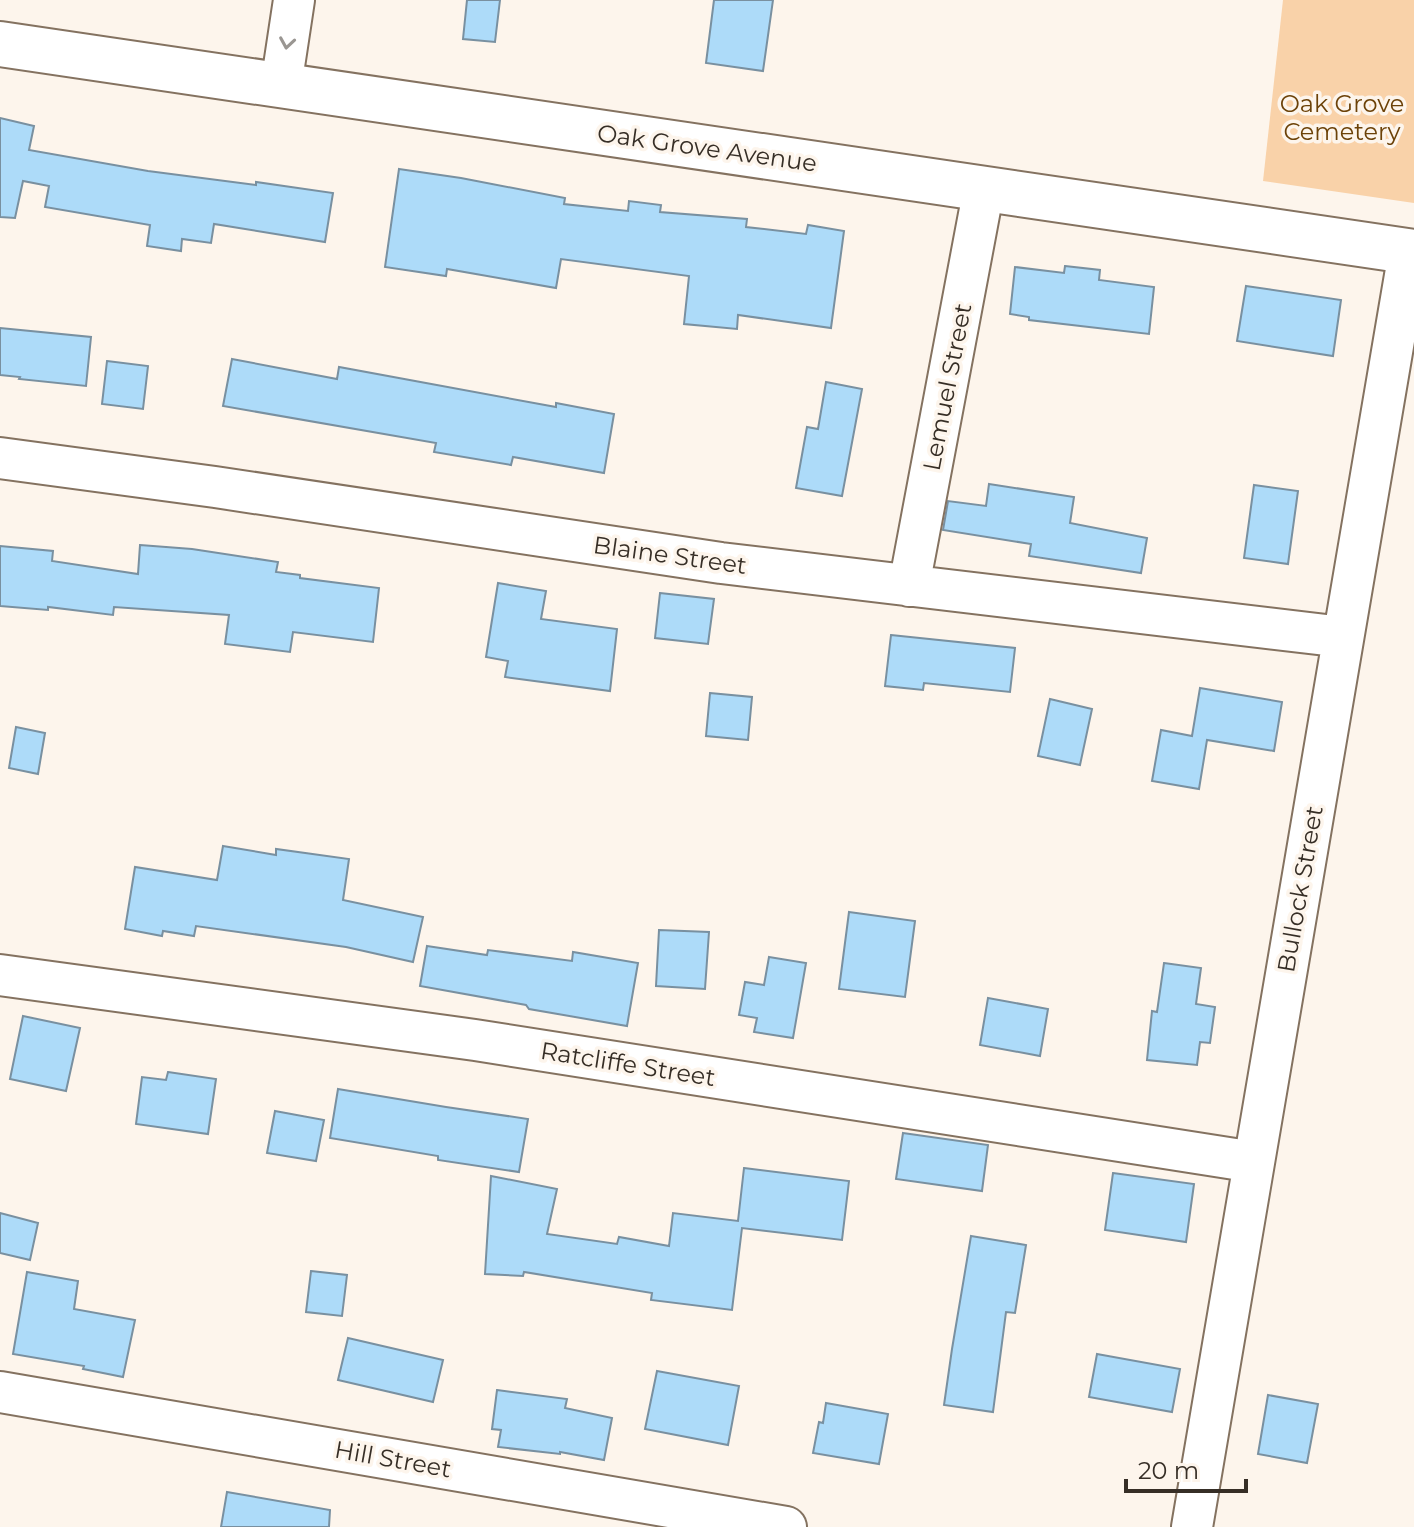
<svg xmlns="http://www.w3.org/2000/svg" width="1414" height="1527" font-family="Montserrat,sans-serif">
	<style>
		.green { fill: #f9d2a9 }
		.building { fill: #addbf9; stroke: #7990a0; stroke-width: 2 }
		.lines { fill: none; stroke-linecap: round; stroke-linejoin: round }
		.street-casing { stroke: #847260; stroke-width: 44 }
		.secondary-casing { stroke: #847260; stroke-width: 48 }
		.street { stroke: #fff; stroke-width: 40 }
		.secondary { stroke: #fff; stroke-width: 44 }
		.oneway { stroke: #9a9692 }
		.labels { text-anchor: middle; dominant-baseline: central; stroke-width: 7; stroke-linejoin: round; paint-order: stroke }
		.park-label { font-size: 24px; fill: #6c4208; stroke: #fdf5ec }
		.street-label { font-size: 24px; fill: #362e26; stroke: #fdf5ec }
	</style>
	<rect width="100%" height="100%" fill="#fdf5ec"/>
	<path class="green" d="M 1283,0 L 1414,0 L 1414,203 L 1263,181 Z"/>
	<path class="building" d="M 467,0 L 500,0 L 495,42 L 463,39 Z
		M 714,0 L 773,0 L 763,71 L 706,63 Z
		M 0,118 L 34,126 L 29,150 L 148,171 L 256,185 L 256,182 L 333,193 L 325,242 L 214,224 L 211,243 L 182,239 L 181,251 L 147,246 L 150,225 L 45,207 L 49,186 L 23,181 L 15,218 L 0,217 Z
		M 399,169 L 461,178 L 565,198 L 564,204 L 628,211 L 629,201 L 661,205 L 660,212 L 747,219 L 746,227 L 806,234 L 808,225 L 844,231 L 831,328 L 738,315 L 737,329 L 684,324 L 689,276 L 561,259 L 556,288 L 447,269 L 446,276 L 385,267 Z
		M 1065,266 L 1100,270 L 1099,280 L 1154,287 L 1149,334 L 1029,320 L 1029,317 L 1010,314 L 1015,267 L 1064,273 Z
		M 1246,286 L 1341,300 L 1333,356 L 1237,341 Z
		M 0,328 L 91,337 L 86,386 L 19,379 L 20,377 L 0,375 Z
		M 232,359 L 337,379 L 339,367 L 556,407 L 556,403 L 614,414 L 604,473 L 513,457 L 511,465 L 434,452 L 436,443 L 223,406 Z
		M 107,361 L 148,366 L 143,409 L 102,404 Z
		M 826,382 L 862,389 L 842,496 L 796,488 L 807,427 L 818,429 Z
		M 989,484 L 1074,497 L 1070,523 L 1147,538 L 1141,573 L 1029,556 L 1031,544 L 943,530 L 948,501 L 986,506 Z
		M 1254,485 L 1298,491 L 1288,564 L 1244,558 Z
		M 140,545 L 192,549 L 278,562 L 276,572 L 300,575 L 300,578 L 379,588 L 373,642 L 293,632 L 290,652 L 225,644 L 229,615 L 114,607 L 113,615 L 48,607 L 48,610 L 0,606 L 0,546 L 53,551 L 52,561 L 138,574 Z
		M 498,583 L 546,591 L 541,619 L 617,629 L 610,691 L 505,677 L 508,661 L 486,657 Z
		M 660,593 L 714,599 L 708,644 L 655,638 Z
		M 891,635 L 1015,648 L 1010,692 L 924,683 L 923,690 L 885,686 Z
		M 1200,688 L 1282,702 L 1274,751 L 1207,740 L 1199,789 L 1152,781 L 1161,730 L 1192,736 Z
		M 710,693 L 752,697 L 748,740 L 706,736 Z
		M 1050,699 L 1092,709 L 1080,765 L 1038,756 Z
		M 16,727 L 45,733 L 38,774 L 9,768 Z
		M 223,846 L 276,855 L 276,849 L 349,859 L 343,900 L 423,917 L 413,962 L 346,947 L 196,926 L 194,936 L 163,931 L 162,936 L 125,929 L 135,867 L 217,880 Z
		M 849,912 L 915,921 L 905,997 L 839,989 Z
		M 659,930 L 709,932 L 705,989 L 656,986 Z
		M 427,946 L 487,955 L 488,950 L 572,961 L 573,952 L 638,963 L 627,1026 L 529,1009 L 526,1005 L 420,986 Z
		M 769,957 L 806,963 L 793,1038 L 754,1032 L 757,1018 L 739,1015 L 745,982 L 764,985 Z
		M 1164,963 L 1201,968 L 1196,1004 L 1215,1007 L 1210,1043 L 1200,1042 L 1197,1065 L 1147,1060 L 1152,1011 L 1157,1012 Z
		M 988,998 L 1048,1009 L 1040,1056 L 980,1045 Z
		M 23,1016 L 80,1028 L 66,1091 L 10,1079 Z
		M 168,1072 L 216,1079 L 208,1134 L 136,1124 L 142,1077 L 166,1080 Z
		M 338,1089 L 446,1107 L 528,1119 L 519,1172 L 438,1160 L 438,1156 L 330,1138 Z
		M 275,1111 L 324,1120 L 316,1161 L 267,1153 Z
		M 903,1133 L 988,1145 L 982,1191 L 896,1179 Z
		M 744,1168 L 849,1181 L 842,1240 L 742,1228 L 732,1310 L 651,1300 L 652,1293 L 524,1272 L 523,1276 L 485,1274 L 491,1176 L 557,1189 L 547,1234 L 617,1244 L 619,1237 L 669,1246 L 673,1213 L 738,1221 Z
		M 1113,1173 L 1194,1184 L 1186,1242 L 1105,1230 Z
		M 0,1213 L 38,1223 L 30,1260 L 0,1253 Z
		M 971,1236 L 1026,1245 L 1015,1313 L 1006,1312 L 993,1412 L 944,1405 L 952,1349 Z
		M 311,1271 L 347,1275 L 342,1316 L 306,1312 Z
		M 27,1272 L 78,1281 L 74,1309 L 135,1320 L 123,1377 L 83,1369 L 84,1366 L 13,1354 Z
		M 348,1338 L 443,1360 L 433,1402 L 338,1380 Z
		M 1097,1354 L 1180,1369 L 1172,1412 L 1089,1397 Z
		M 657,1371 L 739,1386 L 728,1445 L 645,1429 Z
		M 497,1390 L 567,1399 L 565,1408 L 612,1418 L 604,1460 L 560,1452 L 560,1454 L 498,1447 L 501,1430 L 492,1429 Z
		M 1268,1395 L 1318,1404 L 1307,1463 L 1258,1454 Z
		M 826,1403 L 888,1414 L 879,1464 L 813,1453 L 819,1422 L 823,1423 Z
		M 227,1492 L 330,1510 L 329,1527 L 221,1527 Z"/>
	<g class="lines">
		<defs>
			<path id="street" d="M 281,86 L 294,0
				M 0,458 L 215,487 L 721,563 L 1343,637
				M 909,586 L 984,188
				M 0,975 L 475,1040 L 1254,1162
				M 0,1392 L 786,1527
				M 1192,1527 L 1409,252"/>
			<path id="secondary" d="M 0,44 L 1414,252"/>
		</defs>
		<use href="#street" class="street-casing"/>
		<use href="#secondary" class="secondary-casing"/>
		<use href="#street" class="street"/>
		<use href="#secondary" class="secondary"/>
	</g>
	<defs><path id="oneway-chevron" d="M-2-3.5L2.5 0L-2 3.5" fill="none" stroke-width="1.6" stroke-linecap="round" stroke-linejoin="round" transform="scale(2)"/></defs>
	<use class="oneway" href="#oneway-chevron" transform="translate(287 43) rotate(99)"/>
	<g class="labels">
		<g class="park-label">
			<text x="1342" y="103">Oak Grove<tspan x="1342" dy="28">Cemetery</tspan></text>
		</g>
		<g class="street-label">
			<text transform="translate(707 148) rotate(8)">Oak Grove Avenue</text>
			<text transform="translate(947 387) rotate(-79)">Lemuel Street</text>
			<text transform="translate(670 555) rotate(8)">Blaine Street</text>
			<text transform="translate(1300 889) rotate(-80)">Bullock Street</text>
			<text transform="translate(628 1064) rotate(9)">Ratcliffe Street</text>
			<text transform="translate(393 1459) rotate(10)">Hill Street</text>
		</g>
	</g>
	<path d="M1126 1479v12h120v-12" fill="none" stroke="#362e26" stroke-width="4"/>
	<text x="1138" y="1479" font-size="24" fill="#362e26" stroke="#fdf5ec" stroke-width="6" paint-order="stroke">20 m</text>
</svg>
